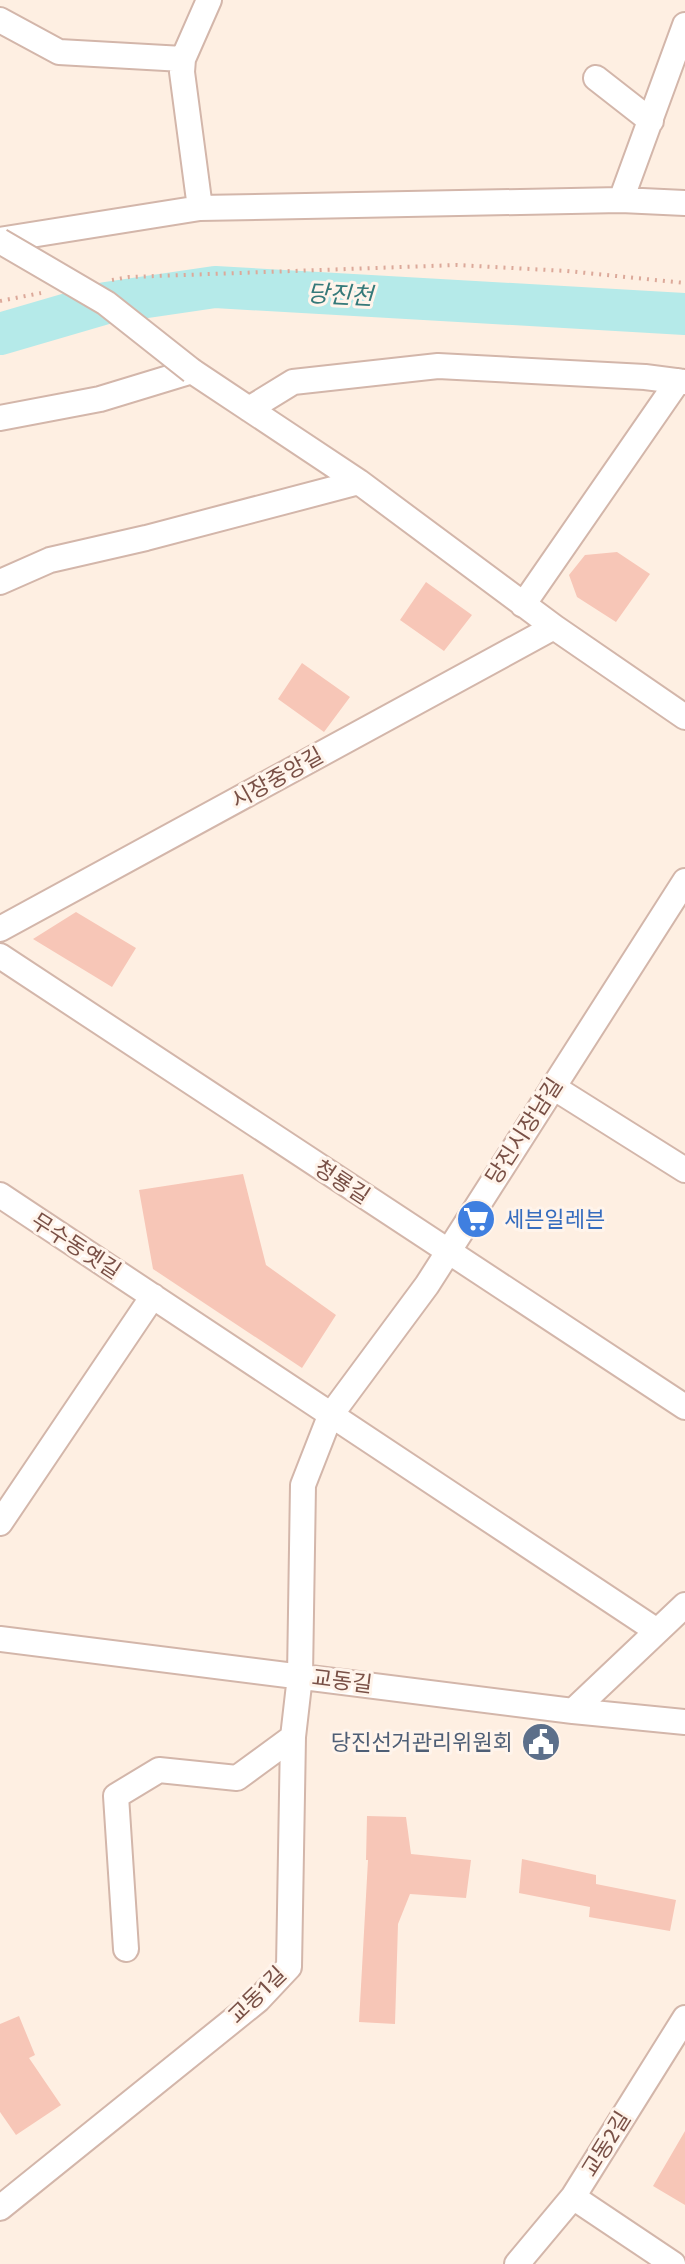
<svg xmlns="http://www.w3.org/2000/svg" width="685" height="2264" font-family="'Fira Sans','Noto Sans KR',sans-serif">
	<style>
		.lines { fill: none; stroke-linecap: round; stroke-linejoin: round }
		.river { stroke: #b5eae9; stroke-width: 42 }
		.building { fill: #f7c6b7 }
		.street-casing { stroke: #d3b6aa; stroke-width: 28 }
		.path { stroke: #dca99a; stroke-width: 4; stroke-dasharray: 2 6; stroke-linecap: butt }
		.street { stroke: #fff; stroke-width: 24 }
		.street-bridge-casing { stroke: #d3b6aa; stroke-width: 28; stroke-linecap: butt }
		.street-bridge { stroke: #fff; stroke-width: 24 }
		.labels { text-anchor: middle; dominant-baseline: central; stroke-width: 6; stroke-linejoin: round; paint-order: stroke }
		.street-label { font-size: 22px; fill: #795046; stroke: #fff4eb }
		.shop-label { font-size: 22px; fill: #366cbe; stroke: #fff4eb; text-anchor: start }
		.service-label { font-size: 22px; fill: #4e5e75; stroke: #fff4eb; text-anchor: end }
		.water-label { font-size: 24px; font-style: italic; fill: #357979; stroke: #fff4eb }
	</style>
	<rect width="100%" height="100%" fill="#feefe2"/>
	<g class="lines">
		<path class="river" d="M 0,334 L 106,303 L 215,287 L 685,314"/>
	</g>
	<path class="building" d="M 617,552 L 650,574 L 616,622 L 577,597 L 569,575 L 585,555 Z
		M 426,582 L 472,615 L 444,651 L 400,620 Z
		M 302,663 L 350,697 L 324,732 L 278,699 Z
		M 76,912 L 136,948 L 112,987 L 33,939 Z
		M 243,1174 L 266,1265 L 336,1315 L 302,1368 L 153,1269 L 139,1190 Z
		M 367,1816 L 406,1817 L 411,1854 L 471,1860 L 466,1898 L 410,1894 L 398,1924 L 395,2024 L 359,2022 L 368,1860 L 366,1860 Z
		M 522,1859 L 596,1875 L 596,1884 L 676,1900 L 670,1931 L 589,1917 L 590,1907 L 519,1893 Z
		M 19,2016 L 35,2055 L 29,2058 L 61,2105 L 16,2135 L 0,2112 L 0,2024 Z
		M 685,2131 L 685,2205 L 653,2186 Z"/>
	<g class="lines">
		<defs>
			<path id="street" d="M 209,0 L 183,59 L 182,72 L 200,208 L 621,200 L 685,25
				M 0,20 L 59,52 L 183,59
				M 596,78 L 651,121
				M 621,200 L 685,203
				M 0,240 L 200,208
				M 249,409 L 293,382 L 438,366 L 645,377 L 685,382
				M 0,418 L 100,399 L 192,371 L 359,482 L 146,538 L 50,560 L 0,582
				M 523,605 L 678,381
				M 554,627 L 685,717
				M 0,929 L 554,627 L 359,482
				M 0,956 L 685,1407
				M 553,1087 L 685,1170
				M 0,1195 L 657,1631
				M 0,1523 L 153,1296
				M 0,1639 L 573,1711 L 685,1722
				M 573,1711 L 685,1605
				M 126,1949 L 116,1796 L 159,1770 L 237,1778 L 293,1737
				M 573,2197 L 673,2264
				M 0,2208 L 258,2000 L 289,1967 L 293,1737 L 300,1676 L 303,1485 L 330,1416 L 427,1285 L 685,881
				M 517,2264 L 573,2197 L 685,2018"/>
		</defs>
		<use href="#street" class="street-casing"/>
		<path class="path" d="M 112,280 L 129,277 L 457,265 L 567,271 L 685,283
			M 0,301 L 41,293"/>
		<use href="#street" class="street"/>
		<defs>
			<path id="street-bridge" d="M 0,241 L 106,303 L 192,371"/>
		</defs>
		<use href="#street-bridge" class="street-bridge-casing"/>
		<use href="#street-bridge" class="street-bridge"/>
	</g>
	<defs>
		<symbol id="supermarket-disc" viewBox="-11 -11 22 22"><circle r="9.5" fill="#3f7fe0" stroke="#fff4eb"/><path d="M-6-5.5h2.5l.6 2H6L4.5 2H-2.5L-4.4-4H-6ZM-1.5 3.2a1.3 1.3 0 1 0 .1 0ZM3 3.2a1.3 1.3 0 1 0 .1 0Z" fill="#fff"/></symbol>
		<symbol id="civic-disc" viewBox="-11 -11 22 22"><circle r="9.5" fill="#5c6f8a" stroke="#fff4eb"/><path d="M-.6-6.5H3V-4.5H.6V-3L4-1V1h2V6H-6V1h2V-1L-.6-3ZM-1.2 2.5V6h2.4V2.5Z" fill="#fff"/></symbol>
	</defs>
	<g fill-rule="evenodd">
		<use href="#supermarket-disc" x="454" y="1197" width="44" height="44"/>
		<use href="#civic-disc" x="519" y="1720" width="44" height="44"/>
	</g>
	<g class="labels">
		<g class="street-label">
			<text transform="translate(277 778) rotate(-29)">시장중앙길</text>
			<text transform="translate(524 1131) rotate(-57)">당진시장남길</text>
			<text transform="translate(342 1182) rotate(33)">청룡길</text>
			<text transform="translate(76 1246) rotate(33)">무수동옛길</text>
			<text transform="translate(342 1681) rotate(7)">교동길</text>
			<text transform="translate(257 1995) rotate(-44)">교동1길</text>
			<text transform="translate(606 2144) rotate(-58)">교동2길</text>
		</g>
		<g class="shop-label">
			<text x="504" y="1219">세븐일레븐</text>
		</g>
		<g class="service-label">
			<text x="513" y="1742">당진선거관리위원회</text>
		</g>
		<g class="water-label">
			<text transform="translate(340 295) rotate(3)">당진천</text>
		</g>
	</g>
</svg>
